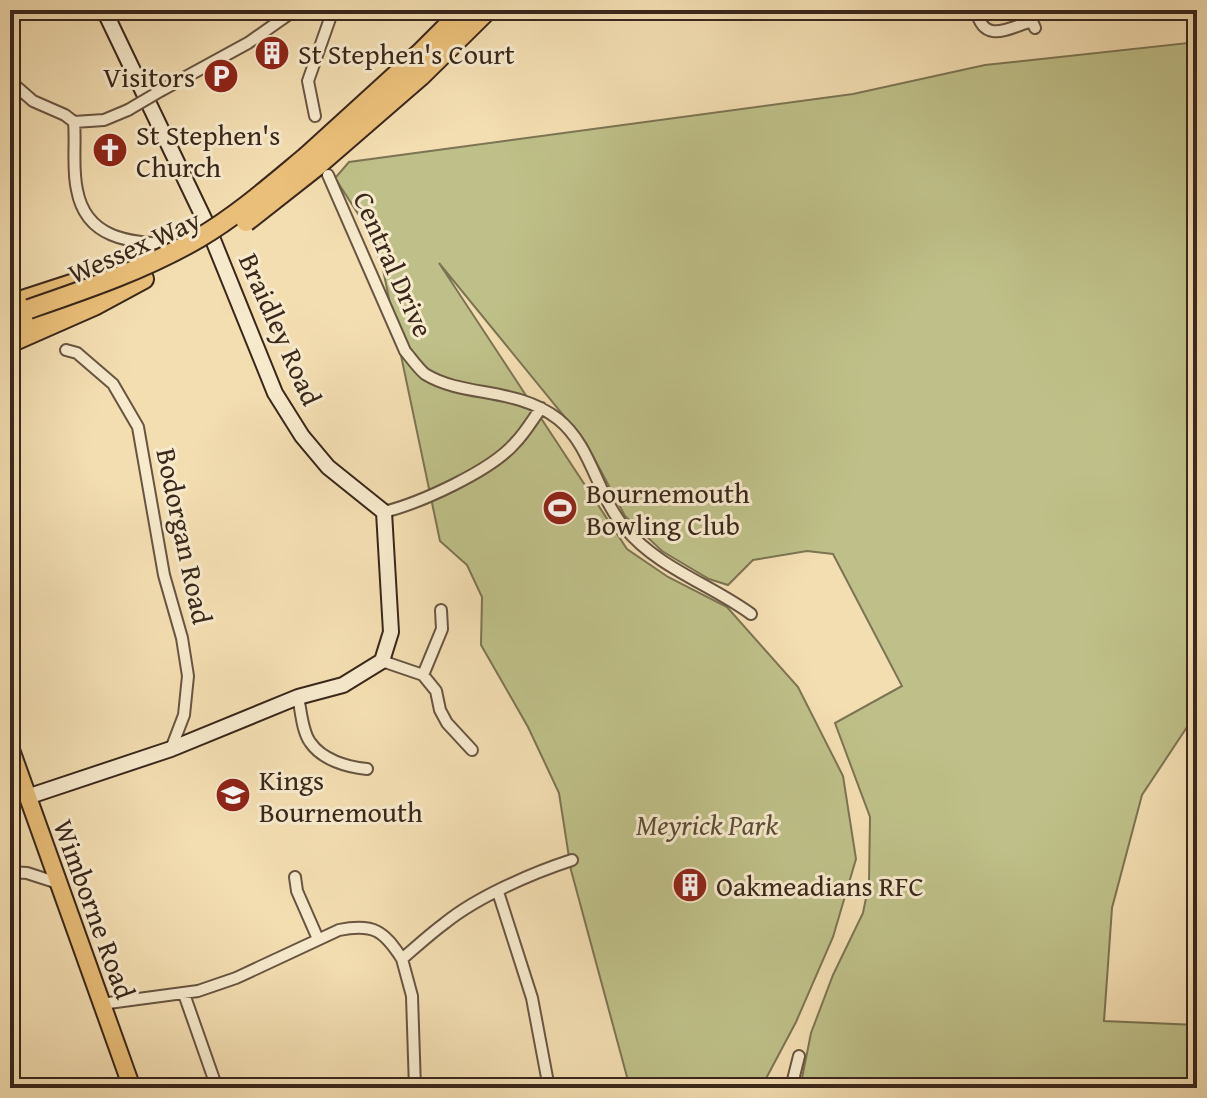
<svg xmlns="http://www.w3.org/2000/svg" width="1207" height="1098" font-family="'Gentium Book Plus',serif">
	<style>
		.green { fill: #bfc089; stroke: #7c7452; stroke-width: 2 }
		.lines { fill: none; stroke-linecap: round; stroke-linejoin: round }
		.street-casing { stroke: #685541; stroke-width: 14 }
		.secondary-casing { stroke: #3a271b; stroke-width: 18 }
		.primary-casing { stroke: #3a271b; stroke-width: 20 }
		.highway-casing { stroke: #3a271b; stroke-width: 22 }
		.street { stroke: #f7eacd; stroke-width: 10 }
		.secondary { stroke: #f7eacd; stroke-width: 14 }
		.primary { stroke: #eabf79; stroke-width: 16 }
		.highway { stroke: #eabf79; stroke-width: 18 }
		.street-bridge-casing { stroke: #685541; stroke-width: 14; stroke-linecap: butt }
		.highway-bridge-casing { stroke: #3a271b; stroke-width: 22; stroke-linecap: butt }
		.street-bridge { stroke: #f7eacd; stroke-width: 10 }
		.highway-bridge { stroke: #eabf79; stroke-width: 18 }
		.labels { text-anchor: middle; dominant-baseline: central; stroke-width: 6; stroke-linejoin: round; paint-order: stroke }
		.poi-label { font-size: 28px; fill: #3a271b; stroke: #f7eacd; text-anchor: start }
		.street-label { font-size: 28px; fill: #3a271b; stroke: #f7eacd }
		.park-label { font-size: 28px; font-style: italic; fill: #5b4d36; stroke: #f7eacd }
	</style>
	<rect width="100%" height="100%" fill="#f3deb2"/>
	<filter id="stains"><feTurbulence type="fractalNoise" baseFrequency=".0025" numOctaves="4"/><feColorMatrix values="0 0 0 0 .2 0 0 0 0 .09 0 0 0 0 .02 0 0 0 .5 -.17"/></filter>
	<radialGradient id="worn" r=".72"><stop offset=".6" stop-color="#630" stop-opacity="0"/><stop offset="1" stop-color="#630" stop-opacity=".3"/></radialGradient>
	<path class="green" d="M 1197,42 L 1197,712 L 1142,795 L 1112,908 L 1104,1021 L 1197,1025 L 1197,1088 L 800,1088 L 811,1033 L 833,975 L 863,913 L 869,883 L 870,817 L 835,723 L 902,686 L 833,554 L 807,551 L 753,560 L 728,585 L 709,579 L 662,551 L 625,516 L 586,443 L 439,263 L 627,549 L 668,577 L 727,607 L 798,687 L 843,776 L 856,859 L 833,937 L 796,1022 L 761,1088 L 630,1088 L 571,870 L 559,793 L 528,727 L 481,645 L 482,597 L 467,565 L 440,541 L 382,265 L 362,220 L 335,178 L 349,162 L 853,94 L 985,65 Z"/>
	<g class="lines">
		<defs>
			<path id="street" d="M 976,10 C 984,45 1008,28 1032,21 L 1035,28
				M 1053,10 L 1054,12
				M 10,81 L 33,101 L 65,115 L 74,122 L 104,120 L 128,110
				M 162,90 L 248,43 L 295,10
				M 315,116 L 308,81 L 333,10
				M 74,122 C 76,144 72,168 77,190 C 87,244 138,242 180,245
				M 328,175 L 405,351 C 411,358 418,368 425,374 C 464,398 515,386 558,419 C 592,446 597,496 625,528 C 658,568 710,584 751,614
				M 66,350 L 77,353 L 113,384 L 138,427 L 164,575 L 182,638 L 188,676 L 184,715 L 171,749
				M 384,512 C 420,503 491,471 515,443 C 525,433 533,419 541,408
				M 382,661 L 423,675 L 436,691 L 440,710 L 447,723 L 472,750
				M 423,675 L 442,629 L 441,610
				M 298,697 C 301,710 302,731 310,742 C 322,760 347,767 367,769
				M 10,872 L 27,873 L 58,883
				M 295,877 L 297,891 L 318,939
				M 498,892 L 532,998 L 549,1088
				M 10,953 L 14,953
				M 402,959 L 412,996 L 415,1088
				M 184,994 L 217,1088
				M 101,1004 L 198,991 L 236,978 L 339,930 C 374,923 384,931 402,959 C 416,947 430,934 445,923 C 477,897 532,873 572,860
				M 791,1088 L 799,1056"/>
			<path id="secondary" d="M 27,797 L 171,749 L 298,697 L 343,685 L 382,661 L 391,632 L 384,512 L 328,467 L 302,436 L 275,393 L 207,225 L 104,10"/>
			<path id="primary" d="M 10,747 L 132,1088"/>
			<path id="highway" d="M 307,156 L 419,54 L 463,10
				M 316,167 L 421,76 L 488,10
				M 10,304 L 102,274
				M 10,326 L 81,302
				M 10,343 L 94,306 L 144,279"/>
		</defs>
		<use href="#street" class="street-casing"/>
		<use href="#secondary" class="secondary-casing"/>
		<use href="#primary" class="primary-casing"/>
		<use href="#highway" class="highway-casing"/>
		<use href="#street" class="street"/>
		<use href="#secondary" class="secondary"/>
		<use href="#primary" class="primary"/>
		<use href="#highway" class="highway"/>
		<defs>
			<path id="street-bridge" d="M 128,110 L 162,90"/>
			<path id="highway-bridge" d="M 246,222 L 316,167
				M 29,309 C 87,289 146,269 199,238 C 238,215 272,185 307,156"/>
		</defs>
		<use href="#street-bridge" class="street-bridge-casing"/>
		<use href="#highway-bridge" class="highway-bridge-casing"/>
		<use href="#street-bridge" class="street-bridge"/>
		<use href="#highway-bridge" class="highway-bridge"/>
	</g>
	<defs>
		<symbol id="building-disc" viewBox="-11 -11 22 22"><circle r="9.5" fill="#8f2418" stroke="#f7eacd"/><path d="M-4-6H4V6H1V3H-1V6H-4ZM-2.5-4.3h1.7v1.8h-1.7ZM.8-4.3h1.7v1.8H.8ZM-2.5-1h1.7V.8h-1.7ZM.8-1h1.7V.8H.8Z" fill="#fff"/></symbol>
		<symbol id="parking-disc" viewBox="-11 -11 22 22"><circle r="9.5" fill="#8f2418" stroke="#f7eacd"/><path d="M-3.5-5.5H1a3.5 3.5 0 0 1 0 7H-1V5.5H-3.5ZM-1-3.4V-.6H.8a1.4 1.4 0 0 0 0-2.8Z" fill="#fff"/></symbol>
		<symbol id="church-disc" viewBox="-11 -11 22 22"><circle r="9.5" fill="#8f2418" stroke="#f7eacd"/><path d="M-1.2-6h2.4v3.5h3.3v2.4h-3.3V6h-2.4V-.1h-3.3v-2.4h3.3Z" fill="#fff"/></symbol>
		<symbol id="stadium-disc" viewBox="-11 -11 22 22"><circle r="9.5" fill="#8f2418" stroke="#f7eacd"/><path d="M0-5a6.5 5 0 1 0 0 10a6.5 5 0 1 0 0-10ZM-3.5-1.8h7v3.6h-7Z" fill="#fff"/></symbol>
		<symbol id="school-disc" viewBox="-11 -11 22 22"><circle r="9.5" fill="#8f2418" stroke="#f7eacd"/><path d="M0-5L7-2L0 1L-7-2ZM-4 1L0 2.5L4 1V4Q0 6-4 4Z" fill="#fff"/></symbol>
	</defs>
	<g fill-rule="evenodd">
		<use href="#building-disc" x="252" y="33" width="40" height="40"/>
		<use href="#parking-disc" x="201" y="56" width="40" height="40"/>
		<use href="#church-disc" x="90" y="130" width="40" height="40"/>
		<use href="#stadium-disc" x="540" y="488" width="40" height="40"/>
		<use href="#school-disc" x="213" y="775" width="40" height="40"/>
		<use href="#building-disc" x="670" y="865" width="40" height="40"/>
	</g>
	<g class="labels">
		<g class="poi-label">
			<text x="298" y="53">St Stephen's Court</text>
			<text x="195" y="76" text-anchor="end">Visitors</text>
			<text x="136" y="134">St Stephen's<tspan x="136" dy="32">Church</tspan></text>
			<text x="586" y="492">Bournemouth<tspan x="586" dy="32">Bowling Club</tspan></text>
			<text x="259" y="779">Kings<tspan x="259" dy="32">Bournemouth</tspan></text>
			<text x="716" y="885">Oakmeadians RFC</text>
		</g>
		<g class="street-label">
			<text transform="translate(134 246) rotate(-24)">Wessex Way</text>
			<text transform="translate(394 264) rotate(66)">Central Drive</text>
			<text transform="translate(281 329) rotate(66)">Braidley Road</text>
			<text transform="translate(185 536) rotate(78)">Bodorgan Road</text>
			<text transform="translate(95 909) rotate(70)">Wimborne Road</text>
		</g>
		<g class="park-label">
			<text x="707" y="824">Meyrick Park</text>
		</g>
	</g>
	<rect width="1207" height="1098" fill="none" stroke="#f3deb2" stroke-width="40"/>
	<rect x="12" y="12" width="1183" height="1074" fill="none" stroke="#3a271b" stroke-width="4"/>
	<rect x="20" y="20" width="1167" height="1058" fill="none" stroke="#3a271b" stroke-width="2"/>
	<rect width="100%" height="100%" filter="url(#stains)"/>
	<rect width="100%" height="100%" fill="url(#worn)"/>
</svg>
